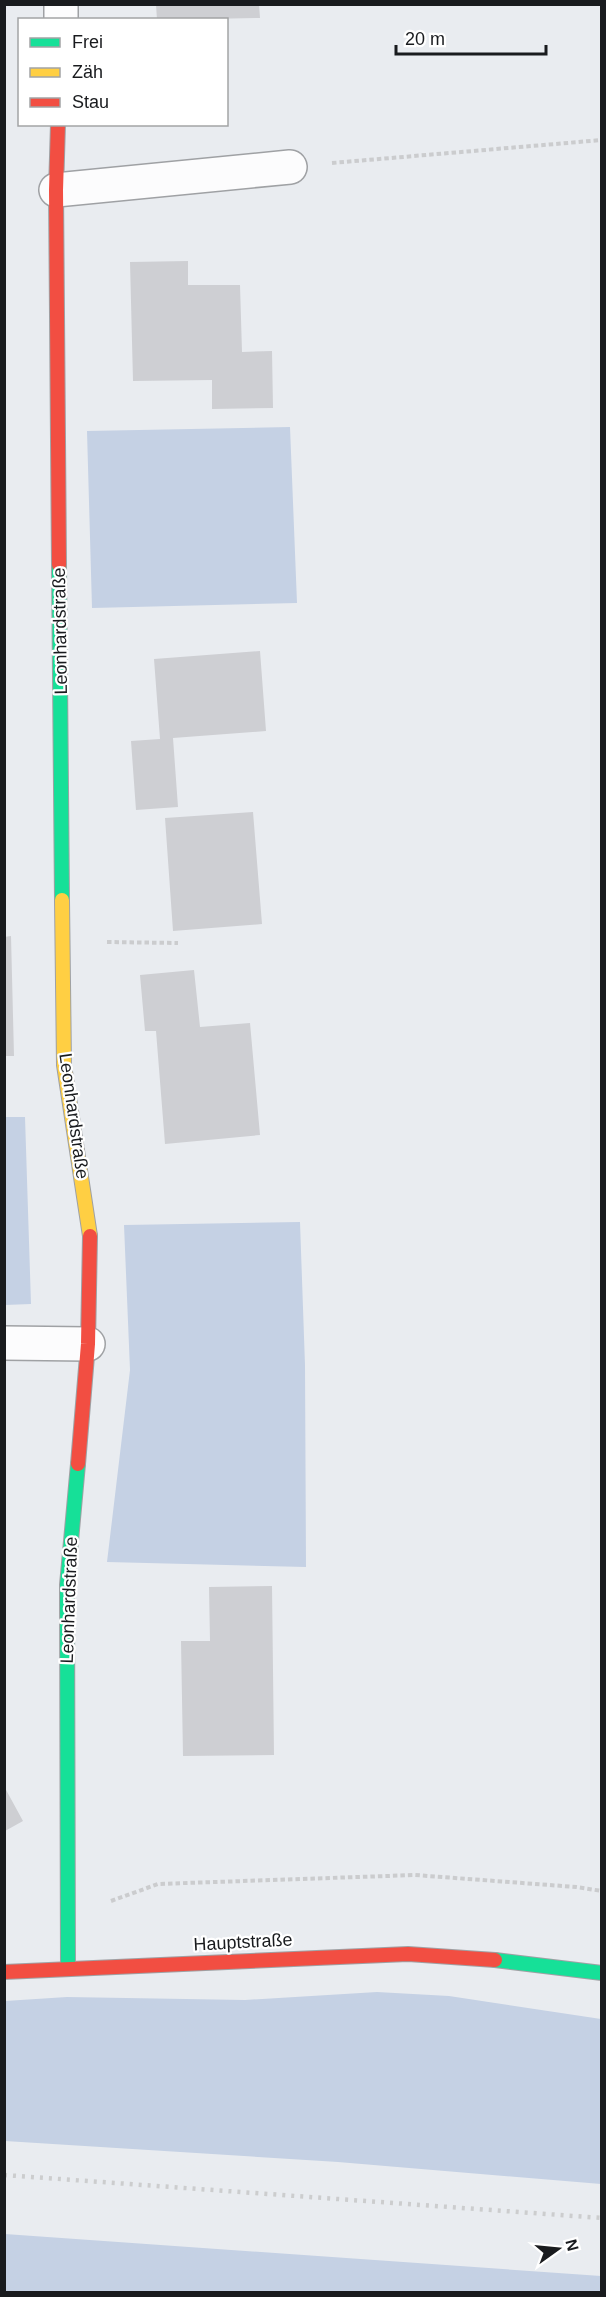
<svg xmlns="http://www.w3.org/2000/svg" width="606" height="2297" font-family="Arial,sans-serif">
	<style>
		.green { fill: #c5d1e4 }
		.building { fill: #cecfd3 }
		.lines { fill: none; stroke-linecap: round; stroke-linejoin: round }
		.street-casing { stroke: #9fa1a4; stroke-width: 36 }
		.fast-casing { stroke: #9fa1a4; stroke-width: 16 }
		.slow-casing { stroke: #9fa1a4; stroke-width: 16 }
		.jam-casing { stroke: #9fa1a4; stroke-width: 16 }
		.path { stroke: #cbccce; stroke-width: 4; stroke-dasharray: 4.5 3; stroke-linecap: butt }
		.street { stroke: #fcfcfd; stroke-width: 33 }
		.fast { stroke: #16e098; stroke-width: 14 }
		.slow { stroke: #ffcf43; stroke-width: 14 }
		.jam { stroke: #f24e42; stroke-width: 14 }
		.rail { stroke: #cccdce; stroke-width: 4.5; stroke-dasharray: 3 6; stroke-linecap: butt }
		.labels { text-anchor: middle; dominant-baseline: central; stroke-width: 4.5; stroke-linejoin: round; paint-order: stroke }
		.street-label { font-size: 18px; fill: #191b1e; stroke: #fff }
	</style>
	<rect width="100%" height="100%" fill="#e9ecf0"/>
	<path class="green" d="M 290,427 L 297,603 L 92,608 L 87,431 Z
		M 5,1117 L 25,1117 L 31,1304 L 5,1305 Z
		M 300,1222 L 305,1365 L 306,1567 L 107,1562 L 130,1370 L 124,1225 Z
		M 377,1992 L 449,1996 L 601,2019 L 601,2184 L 338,2162 L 5,2141 L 5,2001 L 67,1997 L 245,2000 Z
		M 5,2234 L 601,2276 L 601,2292 L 5,2292 Z"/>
	<path class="building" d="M 156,4 L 259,4 L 260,18 L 157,20 Z
		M 188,261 L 188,285 L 240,285 L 242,352 L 272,351 L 273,408 L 212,409 L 212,380 L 133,381 L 130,262 Z
		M 260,651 L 266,731 L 173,738 L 178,807 L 136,810 L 131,741 L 160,739 L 154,659 Z
		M 253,812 L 262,924 L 173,931 L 165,818 Z
		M 11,936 L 14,1056 L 4,1056 L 4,937 Z
		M 194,970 L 200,1027 L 250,1023 L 260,1135 L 165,1144 L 156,1031 L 145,1031 L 140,975 Z
		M 272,1586 L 274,1755 L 183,1756 L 181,1641 L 210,1641 L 209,1587 Z
		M 5,1788 L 23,1821 L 5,1831 Z"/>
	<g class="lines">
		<defs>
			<path id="street" d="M 61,20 L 61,4
				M 56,190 L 290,167
				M 4,1343 L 88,1344"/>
			<path id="fast" d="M 59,565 L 62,900
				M 495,1960 L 602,1973
				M 68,1969 L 67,1585 L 78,1464"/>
			<path id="slow" d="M 62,900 L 64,1065 L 90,1236"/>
			<path id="jam" d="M 58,124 L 56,190 L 59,565
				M 78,1464 L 88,1344 L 90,1236
				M 4,1972 L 408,1954 L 495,1960"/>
		</defs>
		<use href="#street" class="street-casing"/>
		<use href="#fast" class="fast-casing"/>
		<use href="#slow" class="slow-casing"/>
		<use href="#jam" class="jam-casing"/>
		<path class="path" d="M 332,163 L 602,140
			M 107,942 L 178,943
			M 111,1901 L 158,1884 L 415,1875 L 576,1887 L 602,1891"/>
		<use href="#street" class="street"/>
		<use href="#fast" class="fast"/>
		<use href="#slow" class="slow"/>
		<use href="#jam" class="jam"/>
		<path class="rail" d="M 4,2175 L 602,2218"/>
	</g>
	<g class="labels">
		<g class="street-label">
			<text transform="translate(60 631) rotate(-91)">Leonhardstraße</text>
			<text transform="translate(74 1116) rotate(82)">Leonhardstraße</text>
			<text transform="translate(69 1600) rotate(-88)">Leonhardstraße</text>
			<text transform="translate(243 1942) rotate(-3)">Hauptstraße</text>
		</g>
	</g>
	<rect width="606" height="2297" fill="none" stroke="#191b1e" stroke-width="12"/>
	<rect x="18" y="18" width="210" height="108" fill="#ffffff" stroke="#a3a4a5" stroke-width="1.5"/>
	<rect x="30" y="38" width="30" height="9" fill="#16e098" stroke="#a3a4a5" stroke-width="1.5"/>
	<text x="72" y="48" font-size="18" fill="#191b1e">Frei</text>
	<rect x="30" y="68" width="30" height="9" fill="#ffcf43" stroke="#a3a4a5" stroke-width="1.5"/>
	<text x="72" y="78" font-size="18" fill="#191b1e">Zäh</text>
	<rect x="30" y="98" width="30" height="9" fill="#f24e42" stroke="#a3a4a5" stroke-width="1.5"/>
	<text x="72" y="108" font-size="18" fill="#191b1e">Stau</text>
	<g transform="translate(558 2249) rotate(75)" stroke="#ffffff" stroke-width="4.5" paint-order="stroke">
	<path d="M0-4.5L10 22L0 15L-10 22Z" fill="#191b1e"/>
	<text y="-9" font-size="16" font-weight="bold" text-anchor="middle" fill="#191b1e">N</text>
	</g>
	<path d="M396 45v9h150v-9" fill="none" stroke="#191b1e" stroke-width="3"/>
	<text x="405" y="45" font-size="18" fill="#191b1e" stroke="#ffffff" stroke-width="4.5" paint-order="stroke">20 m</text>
</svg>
